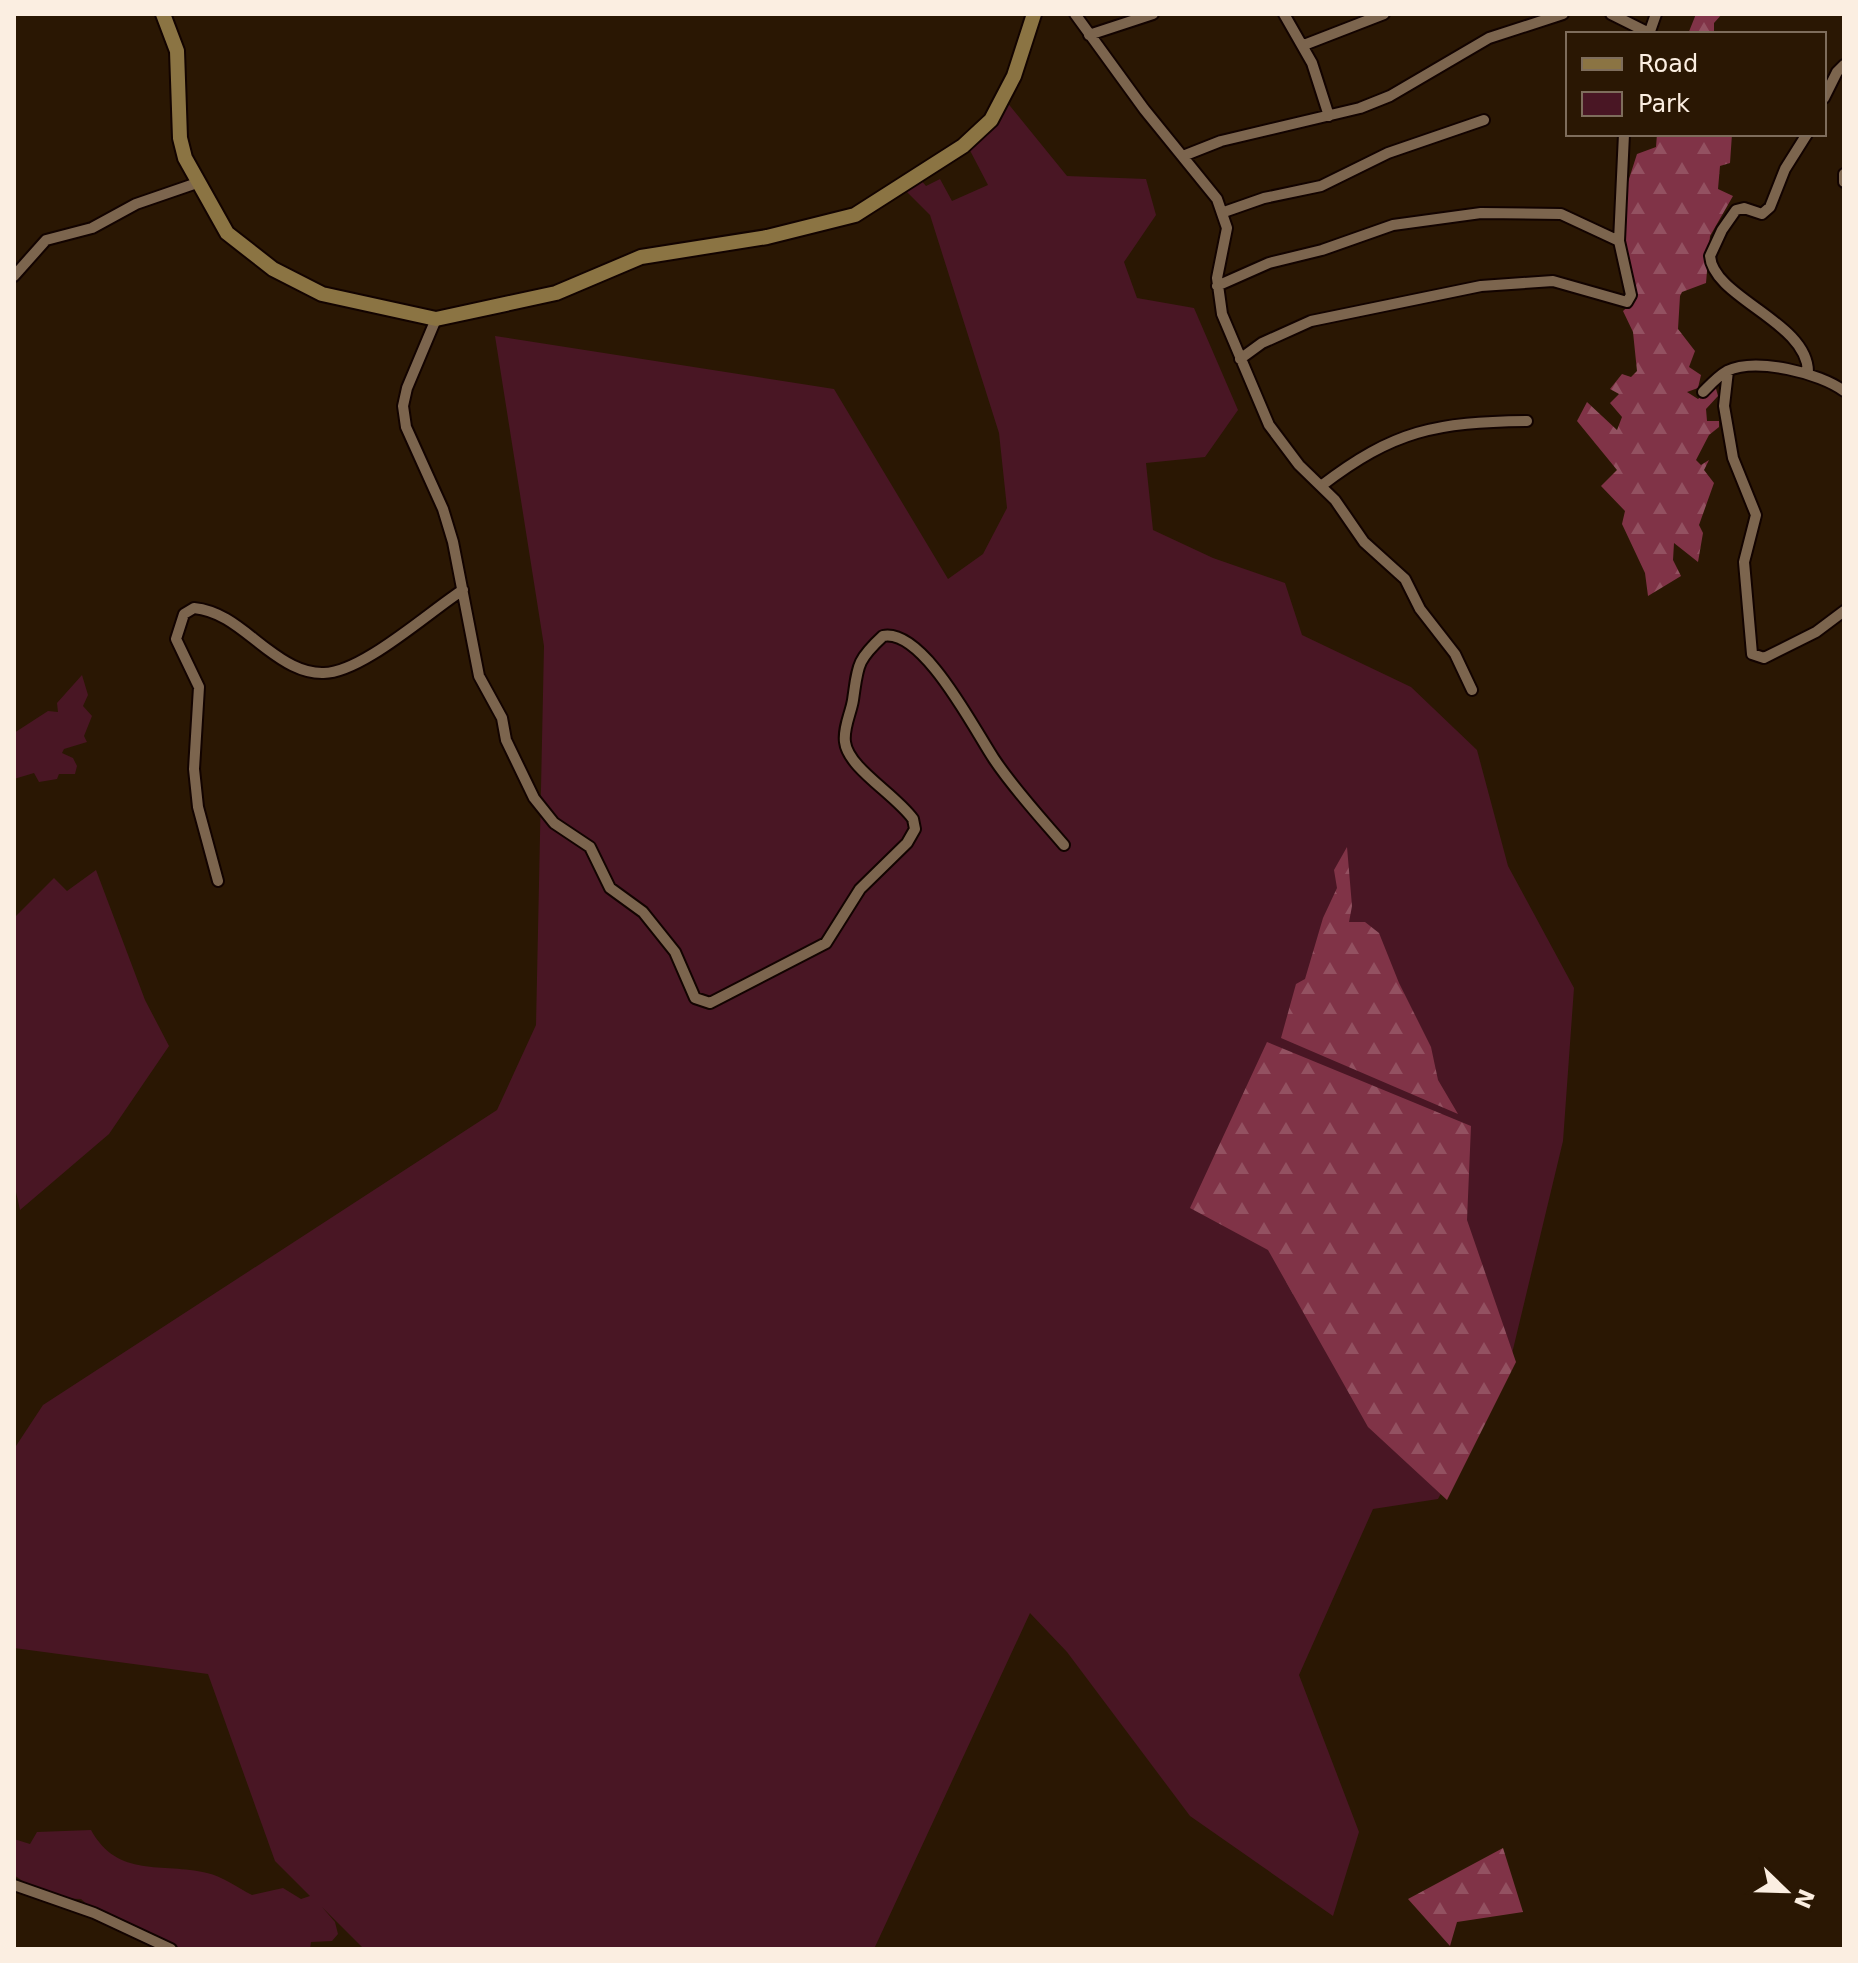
<svg xmlns="http://www.w3.org/2000/svg" width="1858" height="1963" font-family="'DejaVu Sans',sans-serif">
	<style>
		.green { fill: #491624 }
		.forest { fill: url(#forest-firs) }
		.lines { fill: none; stroke-linecap: round; stroke-linejoin: round }
		.street-casing { stroke: #120300; stroke-width: 14 }
		.secondary-casing { stroke: #120300; stroke-width: 18 }
		.street { stroke: #7c654e; stroke-width: 10 }
		.secondary { stroke: #8b7443; stroke-width: 14 }
	</style>
	<defs>
		<pattern id="forest-firs" width="22" height="20" patternUnits="userSpaceOnUse" patternTransform="scale(2)"><rect width="22" height="20" fill="#803347"/><path d="M5 1l3.5 6h-7zM16 11l3.5 6h-7z" fill="#935161"/></pattern>
	</defs>
	<rect width="100%" height="100%" fill="#2a1703"/>
	<path class="green" d="M 1006,101 L 1067,176 L 1146,179 L 1156,215 L 1124,262 L 1137,298 L 1194,308 L 1238,410 L 1205,457 L 1146,463 L 1153,530 L 1213,558 L 1285,583 L 1302,635 L 1411,687 L 1477,750 L 1508,866 L 1574,988 L 1563,1141 L 1509,1366 L 1438,1499 L 1373,1509 L 1299,1675 L 1359,1832 L 1333,1916 L 1190,1816 L 1067,1652 L 1030,1613 L 874,1949 L 364,1949 L 322,1907 L 335,1922 L 338,1934 L 332,1941 L 311,1942 L 310,1949 L 175,1949 L 91,1908 L 81,1899 L 47,1898 L 14,1875 L 14,1839 L 30,1844 L 37,1832 L 91,1830 C 118,1879 162,1862 207,1873 C 222,1876 238,1888 252,1895 L 283,1888 L 301,1899 L 310,1896 L 275,1861 L 208,1674 L 14,1648 L 14,1449 L 43,1405 L 497,1110 L 536,1025 L 544,646 L 495,336 L 834,389 L 948,579 L 983,554 L 1007,508 L 999,433 L 930,215 L 897,182 L 914,172 L 926,186 L 940,179 L 952,201 L 988,185 L 964,139 Z
		M 82,675 L 88,695 L 83,706 L 92,716 L 84,736 L 87,742 L 64,749 L 62,753 L 73,758 L 77,766 L 75,774 L 59,774 L 57,779 L 39,782 L 34,773 L 14,779 L 14,733 L 48,711 L 58,712 L 57,703 Z
		M 96,870 L 145,1000 L 169,1046 L 109,1134 L 20,1210 L 14,1183 L 14,918 L 54,878 L 67,891 Z"/>
	<path class="forest" d="M 1696,14 L 1722,14 L 1714,23 L 1714,34 L 1688,34 Z
		M 1657,134 L 1732,134 L 1730,163 L 1720,166 L 1718,189 L 1733,196 L 1710,236 L 1706,283 L 1682,292 L 1680,296 L 1678,329 L 1695,351 L 1689,367 L 1701,375 L 1698,388 L 1687,392 L 1698,399 L 1715,385 L 1718,396 L 1706,409 L 1707,421 L 1719,421 L 1719,427 L 1709,435 L 1696,460 L 1701,465 L 1709,460 L 1704,470 L 1714,483 L 1699,525 L 1703,533 L 1698,562 L 1674,543 L 1673,560 L 1681,576 L 1648,596 L 1645,573 L 1622,524 L 1625,511 L 1601,486 L 1617,470 L 1577,421 L 1587,402 L 1617,430 L 1622,417 L 1610,403 L 1619,394 L 1610,389 L 1622,374 L 1631,377 L 1637,371 L 1633,332 L 1623,311 L 1634,301 L 1625,254 L 1626,219 L 1628,182 L 1637,154 L 1656,147 Z
		M 1347,847 L 1352,906 L 1349,922 L 1365,922 L 1379,933 L 1399,983 L 1431,1047 L 1438,1080 L 1458,1114 L 1281,1038 L 1296,984 L 1305,979 L 1323,918 L 1337,888 L 1334,870 Z
		M 1267,1042 L 1471,1126 L 1467,1220 L 1516,1362 L 1447,1500 L 1368,1427 L 1268,1250 L 1190,1208 Z
		M 1503,1848 L 1523,1912 L 1457,1922 L 1450,1946 L 1408,1899 Z"/>
	<g class="lines">
		<defs>
			<path id="street" d="M 1075,14 L 1144,109 L 1217,199 L 1227,228 L 1217,278 L 1222,314 L 1269,425 L 1299,465 L 1335,500 L 1364,542 L 1405,579 L 1420,609 L 1455,654 L 1472,690
				M 1284,14 L 1312,63 L 1329,116
				M 1611,14 L 1649,33
				M 1649,34 L 1656,14
				M 1089,35 L 1153,14
				M 1304,45 L 1384,14
				M 1824,98 L 1837,72 L 1844,65
				M 1807,134 L 1785,169 L 1770,207 L 1762,214 L 1744,208 L 1736,210 L 1722,230 L 1710,256 C 1713,298 1808,322 1808,372
				M 1183,156 L 1221,141 L 1360,108 L 1390,96 L 1489,38 L 1563,14
				M 1844,174 L 1844,182
				M 1224,212 L 1264,198 L 1321,186 L 1388,153 L 1484,120
				M 14,276 L 46,240 L 92,228 L 136,204 L 197,183
				M 1217,286 L 1269,263 L 1322,250 L 1393,225 L 1481,213 L 1561,214 L 1619,241
				M 436,319 L 407,388 L 403,406 L 406,427 L 443,509 L 453,542 L 479,676 L 502,718 L 506,740 L 534,798 L 554,823 L 590,847 L 610,888 L 643,912 L 675,952 L 695,998 L 710,1003 L 826,943 L 860,889 L 907,843 L 915,829 L 913,819 C 895,794 848,768 845,742 C 843,728 851,713 853,700 C 858,666 856,661 883,636 C 923,628 974,729 994,759 C 1014,789 1040,817 1064,845
				M 1240,359 L 1262,343 L 1311,321 L 1481,286 L 1553,281 L 1627,302 L 1631,295 L 1619,241 L 1624,134
				M 1728,371 L 1724,406 L 1733,458 L 1756,515 L 1744,562 L 1752,654 L 1764,658 L 1816,632 L 1844,611
				M 1703,392 C 1710,385 1718,376 1727,371 C 1756,357 1820,373 1844,391
				M 1321,486 C 1394,430 1436,422 1527,421
				M 218,881 L 198,807 L 194,769 L 199,687 L 176,639 L 184,614 L 194,608 C 224,611 244,632 267,649 C 283,661 301,673 322,673 C 360,675 431,610 463,590
				M 14,1885 L 94,1913 L 171,1949"/>
			<path id="secondary" d="M 163,14 L 177,51 L 180,138 L 185,158 L 227,233 L 273,269 L 322,294 L 436,319 L 556,293 L 641,257 L 767,237 L 855,215 L 963,146 L 991,120 L 1014,76 L 1034,14"/>
		</defs>
		<use href="#street" class="street-casing"/>
		<use href="#secondary" class="secondary-casing"/>
		<use href="#street" class="street"/>
		<use href="#secondary" class="secondary"/>
	</g>
	<rect width="1858" height="1963" fill="none" stroke="#fbeee1" stroke-width="32"/>
	<rect x="1566" y="32" width="260" height="104" fill="#2a1703" stroke="#7e6d5c" stroke-width="2"/>
	<rect x="1582" y="58" width="40" height="12" fill="#8b7443" stroke="#7e6d5c" stroke-width="2"/>
	<text x="1638" y="72" font-size="24" fill="#fbeee1">Road</text>
	<rect x="1582" y="92" width="40" height="24" fill="#491624" stroke="#7e6d5c" stroke-width="2"/>
	<text x="1638" y="112" font-size="24" fill="#fbeee1">Park</text>
	<g transform="translate(1786 1891) rotate(113)" stroke="#2a1703" stroke-width="6" paint-order="stroke">
	<path d="M0-6L14 30L0 20L-14 30Z" fill="#fbeee1"/>
	<text y="-12" font-size="22" font-weight="bold" text-anchor="middle" fill="#fbeee1">N</text>
	</g>
</svg>
